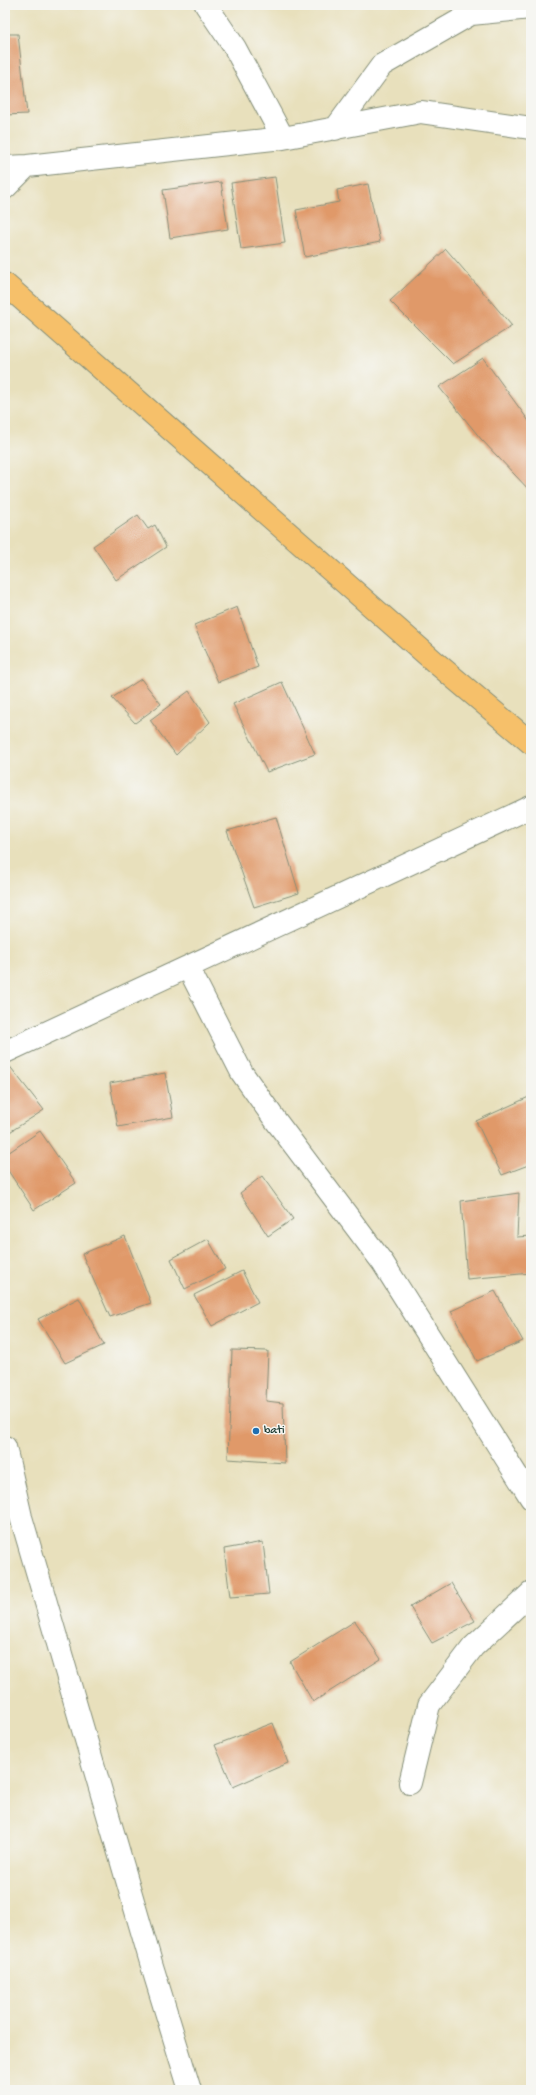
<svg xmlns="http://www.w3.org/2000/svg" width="536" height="2095" font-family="'Gochi Hand',sans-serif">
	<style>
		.building { fill: #e09969 }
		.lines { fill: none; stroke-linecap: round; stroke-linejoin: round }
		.street-casing { stroke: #848e78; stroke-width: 24 }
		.highway-casing { stroke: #848e78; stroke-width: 24 }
		.street { stroke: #fff; stroke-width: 22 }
		.highway { stroke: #f6c06b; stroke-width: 22 }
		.poi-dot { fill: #1f6fb2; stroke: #f6f6f2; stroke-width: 1.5 }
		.labels { text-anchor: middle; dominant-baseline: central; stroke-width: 3; stroke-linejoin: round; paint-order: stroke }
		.poi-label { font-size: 12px; fill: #1f3d34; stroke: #f6f6f2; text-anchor: start }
	</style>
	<rect width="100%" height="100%" fill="#f6f6f2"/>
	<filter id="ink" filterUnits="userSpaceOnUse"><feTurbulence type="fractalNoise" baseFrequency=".025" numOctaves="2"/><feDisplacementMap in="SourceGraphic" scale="8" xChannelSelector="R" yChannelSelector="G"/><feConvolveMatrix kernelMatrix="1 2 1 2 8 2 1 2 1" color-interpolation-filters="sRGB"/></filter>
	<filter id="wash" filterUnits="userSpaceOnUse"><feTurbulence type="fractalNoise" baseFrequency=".012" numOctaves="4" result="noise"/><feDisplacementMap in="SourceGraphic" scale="16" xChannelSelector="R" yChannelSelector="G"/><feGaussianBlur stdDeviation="0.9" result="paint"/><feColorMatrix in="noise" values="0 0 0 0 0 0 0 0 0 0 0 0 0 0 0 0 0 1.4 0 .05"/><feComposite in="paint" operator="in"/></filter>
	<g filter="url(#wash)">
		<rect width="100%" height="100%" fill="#e8e0bc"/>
		<g id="blocks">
			<path class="building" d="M 5,34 L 18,34 L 27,114 L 5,115 Z
				M 275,177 L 285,243 L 241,249 L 231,183 Z
				M 221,182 L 228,229 L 170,238 L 163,190 Z
				M 368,184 L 380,242 L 305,257 L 296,210 L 339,202 L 337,190 Z
				M 446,249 L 512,326 L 453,364 L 390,301 Z
				M 483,358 L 531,424 L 531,492 L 481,439 L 439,387 Z
				M 138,515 L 148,529 L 155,525 L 166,547 L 116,580 L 93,546 Z
				M 237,607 L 258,667 L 218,682 L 194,625 Z
				M 141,679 L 161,704 L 135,723 L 112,698 Z
				M 282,682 L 315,754 L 267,772 L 233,704 Z
				M 189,691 L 210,722 L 176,755 L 150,720 Z
				M 276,817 L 299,893 L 254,907 L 227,831 Z
				M 8,1064 L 44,1110 L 5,1135 L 5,1067 Z
				M 165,1073 L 173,1117 L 118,1127 L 110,1083 Z
				M 531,1096 L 531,1164 L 502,1175 L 476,1121 Z
				M 40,1131 L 76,1183 L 34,1210 L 5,1166 L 5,1155 Z
				M 262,1176 L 293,1219 L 268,1236 L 240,1193 Z
				M 519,1193 L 517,1237 L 531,1236 L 531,1273 L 467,1279 L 461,1201 Z
				M 125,1236 L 151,1303 L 110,1317 L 82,1254 Z
				M 208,1239 L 225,1269 L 185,1289 L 171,1259 Z
				M 242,1271 L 258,1302 L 212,1326 L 194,1295 Z
				M 495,1291 L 523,1341 L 477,1361 L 451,1311 Z
				M 79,1298 L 104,1345 L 65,1363 L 38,1319 Z
				M 232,1350 L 268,1351 L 266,1401 L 283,1403 L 285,1463 L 228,1459 Z
				M 263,1542 L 269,1594 L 230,1597 L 224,1549 Z
				M 451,1583 L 475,1621 L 432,1643 L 410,1607 Z
				M 355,1621 L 381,1659 L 313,1702 L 290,1662 Z
				M 273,1723 L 288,1763 L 233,1787 L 215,1745 Z"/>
		</g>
	</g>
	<g filter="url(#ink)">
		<use href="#blocks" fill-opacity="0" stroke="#848e78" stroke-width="1"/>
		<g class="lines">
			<defs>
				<path id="street" d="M 206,5 L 235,48 L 283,138
					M 335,129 L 382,65 L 471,14 L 531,8
					M 5,167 L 27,166 L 283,138 L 421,112 L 531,128
					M 5,188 L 27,166
					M 188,967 L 242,1073 L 276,1121 L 383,1263 L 531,1498
					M 5,1052 L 531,807
					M 5,1447 L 21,1517 L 152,1966 L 190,2090
					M 410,1783 L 429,1705 L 473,1647 L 531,1593"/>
				<path id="highway" d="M 5,284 L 435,662 L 531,743"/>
			</defs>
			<use href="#street" class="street-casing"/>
			<use href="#highway" class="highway-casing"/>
			<use href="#street" class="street"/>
			<use href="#highway" class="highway"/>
		</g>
	</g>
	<circle class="poi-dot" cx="256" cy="1431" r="4"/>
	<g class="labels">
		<g class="poi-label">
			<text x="264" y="1431">bati</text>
		</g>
	</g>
	<rect width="536" height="2095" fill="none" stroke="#f6f6f2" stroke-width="20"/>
</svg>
